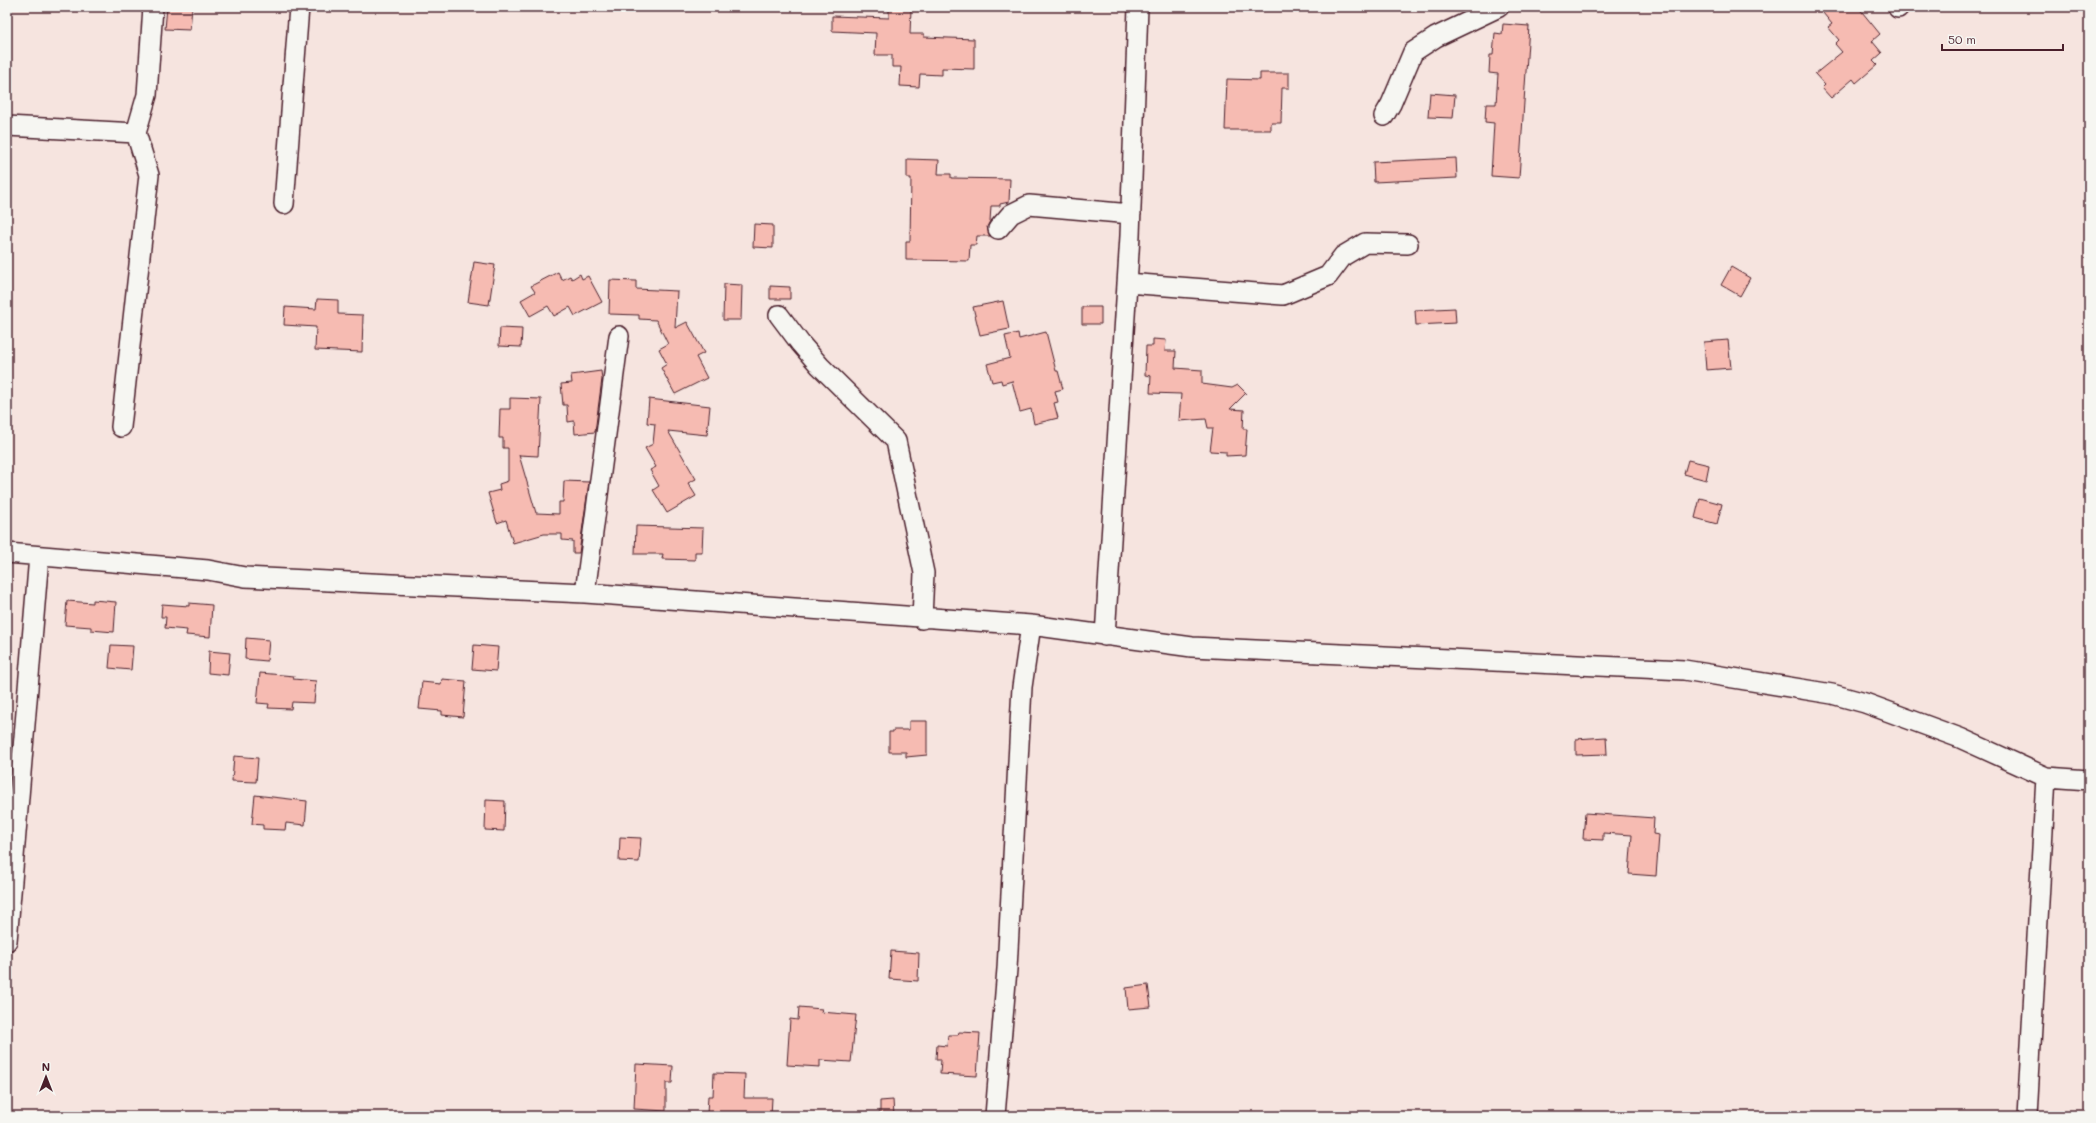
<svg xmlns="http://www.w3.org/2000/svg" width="2096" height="1123" font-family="Mali,sans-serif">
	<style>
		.building { fill: #f6bbb2; stroke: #4a1f2b }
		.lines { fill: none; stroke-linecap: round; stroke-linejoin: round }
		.minor-casing { stroke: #4a1f2b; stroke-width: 22 }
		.minor { stroke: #f6f6f2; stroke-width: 19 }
	</style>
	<rect width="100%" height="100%" fill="#f6e4df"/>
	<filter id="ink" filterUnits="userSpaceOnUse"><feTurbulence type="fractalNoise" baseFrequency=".025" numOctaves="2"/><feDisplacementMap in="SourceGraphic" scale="8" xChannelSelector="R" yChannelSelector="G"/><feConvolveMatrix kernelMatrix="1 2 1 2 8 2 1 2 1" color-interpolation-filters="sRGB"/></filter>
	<g filter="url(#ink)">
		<path class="building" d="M 167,7 L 192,7 L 190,30 L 165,29 Z
			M 1831,7 L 1858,7 L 1880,34 L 1872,41 L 1882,53 L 1873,61 L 1877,65 L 1856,83 L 1853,79 L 1831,98 L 1822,88 L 1825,85 L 1815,74 L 1842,52 L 1835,44 L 1839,40 L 1828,27 L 1832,24 L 1823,13 Z
			M 889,8 L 911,9 L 910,34 L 924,34 L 924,37 L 974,39 L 974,69 L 942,68 L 942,75 L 920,74 L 919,87 L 900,86 L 901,67 L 892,67 L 892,55 L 875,55 L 876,33 L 832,31 L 832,16 L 889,18 Z
			M 1503,24 L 1529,26 L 1519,178 L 1491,176 L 1494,123 L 1485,122 L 1486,104 L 1496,104 L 1498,74 L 1489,73 L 1490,55 L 1493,55 L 1495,33 L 1502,34 Z
			M 1260,73 L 1289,73 L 1289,88 L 1282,88 L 1281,123 L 1271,123 L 1271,130 L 1225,130 L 1227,79 L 1260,80 Z
			M 1430,93 L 1455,95 L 1453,118 L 1428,117 Z
			M 1456,158 L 1457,178 L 1374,182 L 1373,162 Z
			M 907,159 L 939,160 L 938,174 L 951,174 L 951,178 L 1010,179 L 1009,202 L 1000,204 L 1000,206 L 991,206 L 990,221 L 987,227 L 990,236 L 977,236 L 976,245 L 970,245 L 969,261 L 906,260 L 906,241 L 910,241 L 911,178 L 907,178 Z
			M 754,224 L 773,225 L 773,248 L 753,247 Z
			M 474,262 L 495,265 L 489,305 L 468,302 Z
			M 1731,267 L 1750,278 L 1740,296 L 1721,285 Z
			M 558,272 L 562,280 L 570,276 L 572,279 L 580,274 L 582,279 L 588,276 L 602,302 L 575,316 L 570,307 L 554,316 L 548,306 L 530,316 L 521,300 L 535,292 L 531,286 Z
			M 610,280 L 636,281 L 636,289 L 677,291 L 675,328 L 687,322 L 704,353 L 696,357 L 707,378 L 675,394 L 661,368 L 667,364 L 659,349 L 668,344 L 656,320 L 639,319 L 639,315 L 609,314 Z
			M 724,284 L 742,285 L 741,320 L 723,320 Z
			M 770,286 L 790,287 L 790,299 L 770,299 Z
			M 317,299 L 338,300 L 338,314 L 363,315 L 362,352 L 315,350 L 316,327 L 284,325 L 285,307 L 316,309 Z
			M 1003,301 L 1009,329 L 980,335 L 973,307 Z
			M 1082,307 L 1101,307 L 1101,324 L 1082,324 Z
			M 1455,308 L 1456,323 L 1416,325 L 1415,310 Z
			M 500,328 L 522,329 L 521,347 L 499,346 Z
			M 1046,332 L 1056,371 L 1058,371 L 1063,389 L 1055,391 L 1058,402 L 1054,403 L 1058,418 L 1034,424 L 1031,409 L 1020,412 L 1012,381 L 1002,384 L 1001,380 L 992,382 L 987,364 L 1010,358 L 1005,336 L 1018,333 L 1019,339 Z
			M 1153,339 L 1166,340 L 1165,351 L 1176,351 L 1175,368 L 1202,370 L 1202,384 L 1232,388 L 1238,385 L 1246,393 L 1230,409 L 1244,410 L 1243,429 L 1247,429 L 1245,455 L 1226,456 L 1226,452 L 1210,451 L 1213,428 L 1208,428 L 1206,419 L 1179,421 L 1181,394 L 1150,393 L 1151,376 L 1145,375 L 1146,346 L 1153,346 Z
			M 1728,340 L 1731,368 L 1706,370 L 1704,342 Z
			M 601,371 L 602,379 L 595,432 L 575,434 L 574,421 L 568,422 L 567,405 L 563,405 L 561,384 L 572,383 L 571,375 Z
			M 510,398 L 541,399 L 538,456 L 519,455 L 536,513 L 559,514 L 559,502 L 563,502 L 564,481 L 589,482 L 579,553 L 573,553 L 573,541 L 562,540 L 562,534 L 544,534 L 513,543 L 506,520 L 497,523 L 488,493 L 500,490 L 499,484 L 508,481 L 508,448 L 503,448 L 503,438 L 499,438 L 500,409 L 510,409 Z
			M 649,399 L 710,406 L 707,435 L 668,431 L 696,479 L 688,483 L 696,496 L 667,513 L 653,490 L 659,486 L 650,470 L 656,467 L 645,448 L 653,444 L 655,424 L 647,423 Z
			M 1688,460 L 1709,465 L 1706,480 L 1684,474 Z
			M 1700,498 L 1722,504 L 1717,524 L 1695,518 Z
			M 636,526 L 703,528 L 702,552 L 695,552 L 695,560 L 662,559 L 663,554 L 635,554 Z
			M 93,600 L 116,602 L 114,632 L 91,630 L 91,627 L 65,625 L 67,601 L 93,603 Z
			M 189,603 L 212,605 L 210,637 L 186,635 L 187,630 L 165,628 L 166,617 L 161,617 L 162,604 L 189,606 Z
			M 246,638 L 269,640 L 267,661 L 245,659 Z
			M 111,645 L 133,646 L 131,670 L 109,668 Z
			M 474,645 L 498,647 L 496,671 L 472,669 Z
			M 209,651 L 230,653 L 228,675 L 208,673 Z
			M 260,673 L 294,676 L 293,679 L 316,681 L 314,703 L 292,702 L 291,709 L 268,708 L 269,704 L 257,703 Z
			M 442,679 L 466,681 L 463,717 L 442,715 L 442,711 L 419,709 L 422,682 L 441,684 Z
			M 909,721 L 927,721 L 927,755 L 906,757 L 906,752 L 889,752 L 889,732 L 893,732 L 893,730 L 909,730 Z
			M 1606,737 L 1607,754 L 1576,755 L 1576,739 Z
			M 234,756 L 258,758 L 256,782 L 232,781 Z
			M 255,795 L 307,801 L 305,825 L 286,823 L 285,830 L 263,829 L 263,825 L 252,824 Z
			M 486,800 L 505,801 L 504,831 L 485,830 Z
			M 1585,813 L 1654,818 L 1653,834 L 1659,835 L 1656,876 L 1629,874 L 1632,835 L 1603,833 L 1603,840 L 1583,839 Z
			M 620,837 L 641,838 L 639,862 L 619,861 Z
			M 891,951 L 919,953 L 918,981 L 889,979 Z
			M 1148,985 L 1151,1007 L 1128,1009 L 1126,988 Z
			M 799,1007 L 822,1009 L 821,1012 L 856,1015 L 851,1062 L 820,1060 L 820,1067 L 787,1065 L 790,1019 L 798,1020 Z
			M 959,1032 L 980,1033 L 977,1076 L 940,1074 L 941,1059 L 936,1059 L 937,1045 L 947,1046 L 948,1035 L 958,1035 Z
			M 636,1064 L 673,1066 L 672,1083 L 666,1083 L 666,1111 L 634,1109 Z
			M 714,1073 L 745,1074 L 744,1098 L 772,1098 L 771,1116 L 707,1114 L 708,1096 L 713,1096 Z
			M 893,1100 L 894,1116 L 880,1116 L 880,1101 Z"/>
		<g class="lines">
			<defs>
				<path id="minor" d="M 1898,8 L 1899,7
					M 1384,116 L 1391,104 L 1413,52 L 1436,37 L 1499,7
					M 7,126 L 136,133 L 149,175 L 121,427
					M 136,133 L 147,95 L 153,7
					M 284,204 L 299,7
					M 998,229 L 1011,214 L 1029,205 L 1131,214
					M 1127,283 L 1283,295 L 1328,276 L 1343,256 L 1365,243 L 1408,244
					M 779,315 L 800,343 L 820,366 L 896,441 L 924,573 L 922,619
					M 7,553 L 208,570 L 245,577 L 585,593 L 1031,625 L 1192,647 L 1684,670 L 1832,694 L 1865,703 L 1960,738 L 2046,777 L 2089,780
					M 585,593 L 619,336
					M 1105,636 L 1130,236 L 1138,7
					M 7,941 L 39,556
					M 995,1116 L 1007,969 L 1022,687 L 1031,625
					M 2027,1116 L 2046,777"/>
			</defs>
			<use href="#minor" class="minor-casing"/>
			<use href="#minor" class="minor"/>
		</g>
	</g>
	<rect width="2096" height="1123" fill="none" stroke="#f6f6f2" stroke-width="24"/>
	<rect x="12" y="12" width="2072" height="1099" fill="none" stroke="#4a1f2b" stroke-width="1.5" filter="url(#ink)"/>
	<g transform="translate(46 1077)" stroke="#f6f6f2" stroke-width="3" paint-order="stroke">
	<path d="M0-3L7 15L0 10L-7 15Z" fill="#4a1f2b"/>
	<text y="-6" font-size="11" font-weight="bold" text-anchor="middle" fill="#4a1f2b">N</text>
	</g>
	<path d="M1942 44v6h121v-6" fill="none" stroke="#4a1f2b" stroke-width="2"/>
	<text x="1948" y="44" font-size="12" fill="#4a1f2b" stroke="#f6f6f2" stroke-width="3" paint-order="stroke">50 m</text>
</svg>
